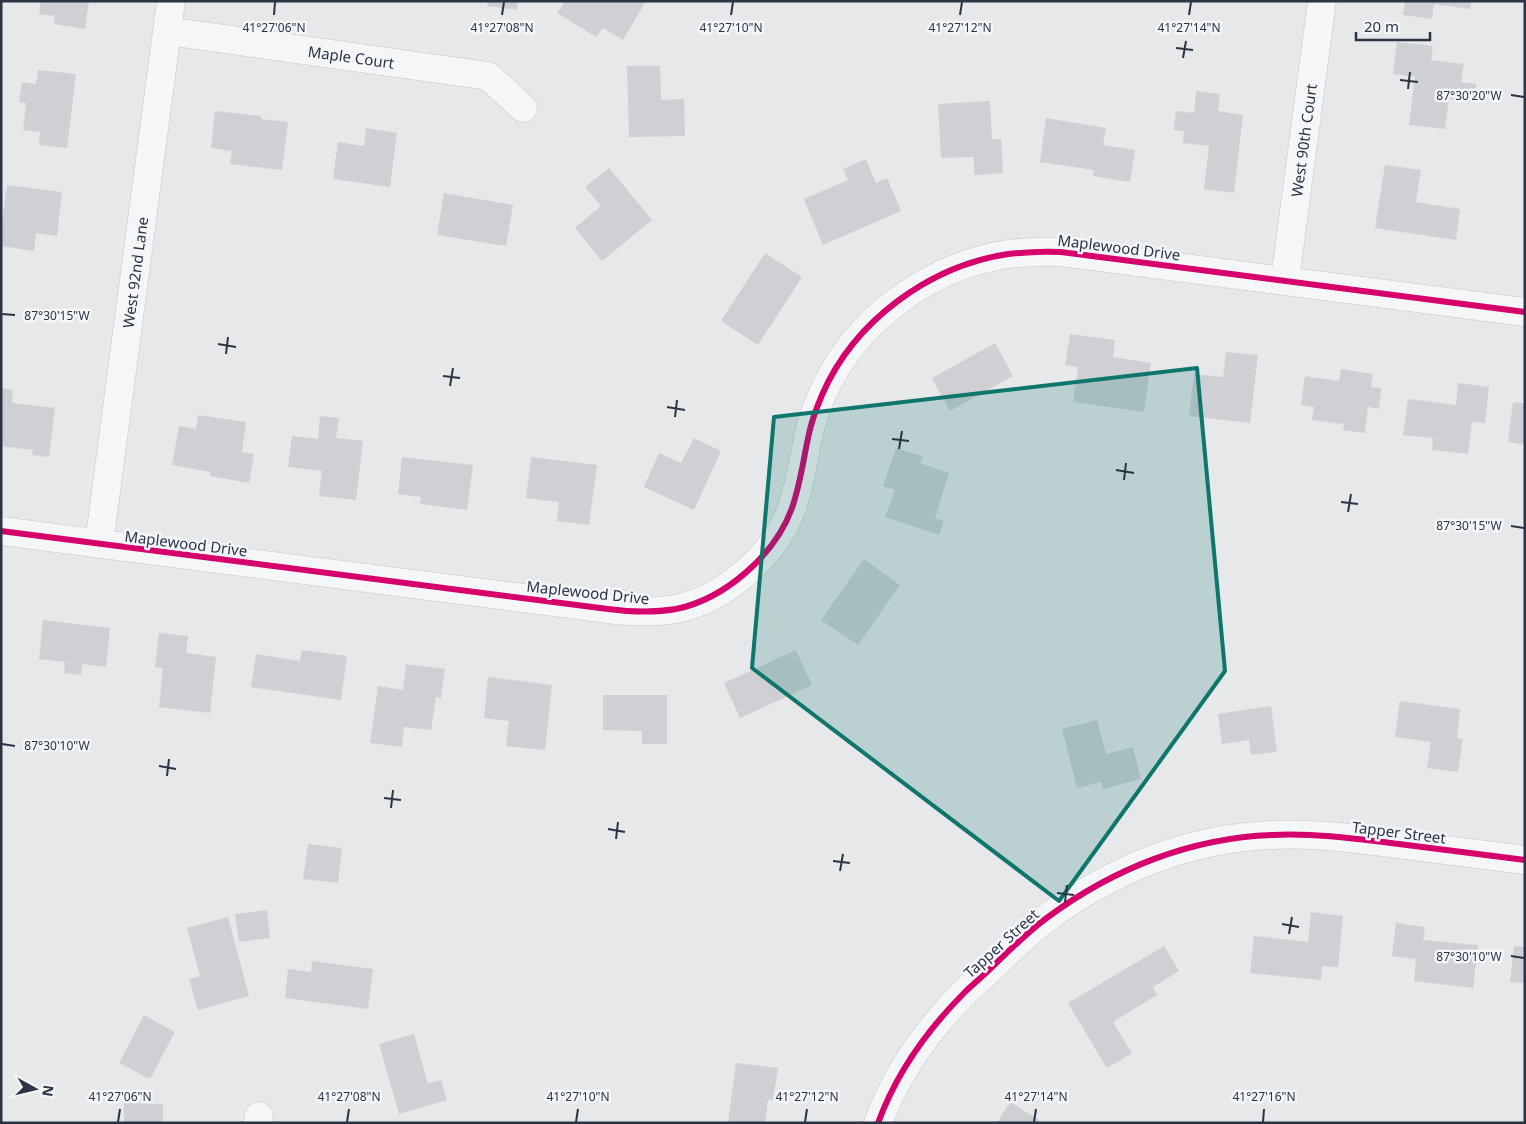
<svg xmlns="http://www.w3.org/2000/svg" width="1526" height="1124" font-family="'Noto Sans',sans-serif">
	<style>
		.building { fill: #ced0d3 }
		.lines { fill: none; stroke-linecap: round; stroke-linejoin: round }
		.minor-casing { stroke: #c4c6c8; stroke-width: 29 }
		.minor { stroke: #f5f6f7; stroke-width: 28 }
		.cycleway-casing { stroke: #f4f6f9; stroke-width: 9 }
		.cycleway { stroke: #d6006c; stroke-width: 6 }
		.marked { fill: #0f766e; fill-opacity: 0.2; stroke: #0f766e; stroke-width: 4; stroke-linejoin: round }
		.ticks { fill: none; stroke: #2b3445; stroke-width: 2 }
		.labels { text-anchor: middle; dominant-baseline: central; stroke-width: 5; stroke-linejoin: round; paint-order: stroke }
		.street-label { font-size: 15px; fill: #2b3445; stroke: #f4f6f9 }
		.ticks-label { font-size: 12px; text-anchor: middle; fill: #2b3445; stroke: #f4f6f9; stroke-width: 5; stroke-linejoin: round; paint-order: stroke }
	</style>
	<rect width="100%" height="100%" fill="#e6e8ea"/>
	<path class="building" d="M 41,1 L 89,1 L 85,29 L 54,24 L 55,16 L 39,14 Z
		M 488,1 L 518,1 L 517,10 L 487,6 Z
		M 565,1 L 646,1 L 623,40 L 603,28 L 596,37 L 557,13 Z
		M 1405,1 L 1471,1 L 1470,9 L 1434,4 L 1432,19 L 1403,15 Z
		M 1397,42 L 1433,46 L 1431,60 L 1464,64 L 1461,82 L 1476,84 L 1474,103 L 1449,99 L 1445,129 L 1409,125 L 1415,77 L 1393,74 Z
		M 627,66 L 660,66 L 661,100 L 684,99 L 685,136 L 629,137 Z
		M 38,70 L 76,74 L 67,148 L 39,145 L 40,132 L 23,130 L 26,103 L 19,102 L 22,82 L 36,84 Z
		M 1196,91 L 1220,94 L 1218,111 L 1243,115 L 1234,193 L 1204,189 L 1209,146 L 1183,143 L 1184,131 L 1174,130 L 1176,111 L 1194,113 Z
		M 990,101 L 992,139 L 1001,139 L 1003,173 L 974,175 L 974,157 L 941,158 L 938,104 Z
		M 215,111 L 261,116 L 261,119 L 288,122 L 282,170 L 230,164 L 232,151 L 211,148 Z
		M 1046,118 L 1106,128 L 1103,145 L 1135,150 L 1130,182 L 1093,176 L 1094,170 L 1040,162 Z
		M 366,128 L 397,133 L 390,187 L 333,179 L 338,142 L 364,146 Z
		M 866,159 L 876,183 L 887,178 L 901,211 L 823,245 L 804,199 L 848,180 L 843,169 Z
		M 1385,165 L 1421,170 L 1416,202 L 1460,209 L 1456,240 L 1375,228 Z
		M 609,168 L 652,220 L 602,261 L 575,228 L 601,206 L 585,187 Z
		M 7,185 L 62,192 L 57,236 L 36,233 L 34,251 L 1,246 L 1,230 Z
		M 444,193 L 513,205 L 506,246 L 437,235 Z
		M 765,253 L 802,277 L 758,345 L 721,321 Z
		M 1070,334 L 1115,340 L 1113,357 L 1151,363 L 1144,412 L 1073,402 L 1078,367 L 1065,365 Z
		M 995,343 L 1013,376 L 950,411 L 932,378 Z
		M 1226,352 L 1258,355 L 1250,423 L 1189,416 L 1194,374 L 1223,377 Z
		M 1341,369 L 1373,374 L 1371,387 L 1381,388 L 1379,409 L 1368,407 L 1365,433 L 1343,430 L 1344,424 L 1312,420 L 1314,407 L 1301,405 L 1305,376 L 1339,381 Z
		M 1458,383 L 1489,387 L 1485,423 L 1472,422 L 1468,454 L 1432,450 L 1433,438 L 1403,435 L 1408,399 L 1456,405 Z
		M 1,388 L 13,390 L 12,403 L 55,408 L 49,457 L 32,455 L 33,450 L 1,446 Z
		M 1513,402 L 1525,404 L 1525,445 L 1508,442 Z
		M 198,415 L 246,422 L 242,452 L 254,454 L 249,483 L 210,476 L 210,472 L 172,465 L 179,426 L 196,429 Z
		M 320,416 L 339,418 L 336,438 L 363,441 L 356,500 L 319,496 L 322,471 L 288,467 L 292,436 L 318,439 Z
		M 694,438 L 721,451 L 694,510 L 644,487 L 659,453 L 681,463 Z
		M 896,448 L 923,456 L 920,463 L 949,473 L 935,518 L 944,521 L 939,535 L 885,517 L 895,490 L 883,486 Z
		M 402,457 L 473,465 L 467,510 L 420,504 L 421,497 L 398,494 Z
		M 531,457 L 597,465 L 589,525 L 557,521 L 559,502 L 526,498 Z
		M 864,559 L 900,585 L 858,645 L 821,620 Z
		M 43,620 L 110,628 L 106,667 L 82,664 L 81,675 L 64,673 L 65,662 L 39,659 Z
		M 159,633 L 188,636 L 186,653 L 216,657 L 210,713 L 159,707 L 163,668 L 155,667 Z
		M 302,650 L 347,656 L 341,700 L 251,687 L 256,654 L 300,661 Z
		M 796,650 L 812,685 L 740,718 L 724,683 Z
		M 406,664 L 445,669 L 441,698 L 436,697 L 431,730 L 404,727 L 402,747 L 370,743 L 378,686 L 403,690 Z
		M 488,677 L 552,685 L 545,750 L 506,746 L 509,721 L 484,718 Z
		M 603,695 L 667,695 L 667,744 L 642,744 L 642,731 L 603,730 Z
		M 1400,701 L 1460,709 L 1457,738 L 1463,739 L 1458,772 L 1427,768 L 1431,742 L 1395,737 Z
		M 1271,706 L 1277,752 L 1251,755 L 1249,740 L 1222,744 L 1218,714 Z
		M 1097,720 L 1106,754 L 1133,747 L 1141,779 L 1103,789 L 1101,782 L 1077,788 L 1062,729 Z
		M 308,844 L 342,848 L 338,883 L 303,879 Z
		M 267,910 L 270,938 L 239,942 L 235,914 Z
		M 1311,912 L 1343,916 L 1338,967 L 1322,966 L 1321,980 L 1250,973 L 1254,936 L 1308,942 Z
		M 228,917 L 249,996 L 198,1010 L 189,979 L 200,976 L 187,928 Z
		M 1396,923 L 1425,927 L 1423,940 L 1478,945 L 1473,988 L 1414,981 L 1416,959 L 1392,956 Z
		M 1164,946 L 1179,971 L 1153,987 L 1157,995 L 1113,1022 L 1132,1053 L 1107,1068 L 1068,1003 Z
		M 1514,946 L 1525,947 L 1525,983 L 1510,982 Z
		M 312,961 L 373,969 L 368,1009 L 285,998 L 288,969 L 311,972 Z
		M 144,1015 L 175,1032 L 150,1079 L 119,1063 Z
		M 414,1034 L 428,1084 L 441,1080 L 447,1100 L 399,1114 L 379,1044 Z
		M 736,1063 L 778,1068 L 773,1100 L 768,1100 L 765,1123 L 728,1123 Z
		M 1010,1102 L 1039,1120 L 1038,1123 L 997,1123 Z
		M 124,1103 L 163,1104 L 163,1123 L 124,1123 Z"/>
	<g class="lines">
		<defs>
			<g id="minor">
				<path id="s1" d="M 167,31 L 488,76 L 523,108"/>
				<path id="s2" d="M 1285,280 L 1322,1"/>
				<path d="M 1,531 L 608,609 C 631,612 653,613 676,609 C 725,599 775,555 792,508 C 800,485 803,462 808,438 C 811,423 816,409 822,395 C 854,321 929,266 1008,254 C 1026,252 1043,251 1061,252 L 1525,312"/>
				<path id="s3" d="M 99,544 L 171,1"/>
				<path d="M 258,1123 L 259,1116"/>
				<path d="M 878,1123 C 896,1074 928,1029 965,992 C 973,984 982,977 990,969 C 1009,951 1027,932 1048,917 C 1113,869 1190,838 1272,835 C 1312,833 1351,838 1391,843 C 1436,849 1480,854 1525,860"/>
			</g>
		</defs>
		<use href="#minor" class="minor-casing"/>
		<use href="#minor" class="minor"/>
		<defs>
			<path id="cycleway" d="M 1,531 L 608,609 C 631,612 653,613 676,609 C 725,599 775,555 792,508 C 800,485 803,462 808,438 C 811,423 816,409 822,395 C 854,321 929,266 1008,254 C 1026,252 1043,251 1061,252 L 1525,312
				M 878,1123 C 896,1074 928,1029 965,992 C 973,984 982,977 990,969 C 1009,951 1027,932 1048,917 C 1113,869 1190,838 1272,835 C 1312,833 1351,838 1391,843 C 1436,849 1480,854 1525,860"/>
		</defs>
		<use href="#cycleway" class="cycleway-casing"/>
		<use href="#cycleway" class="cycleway"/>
	</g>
	<path class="marked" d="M 1197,368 L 1225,671 L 1059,901 L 752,668 L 774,417 Z"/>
	<path class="ticks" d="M 274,15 L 275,2M 502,15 L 504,2M 731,15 L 733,2M 960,15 L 962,2M 1189,15 L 1191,2M 1176,48 L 1193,50M 1183,58 L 1186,41M 1400,80 L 1418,82M 1408,89 L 1410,72M 1511,95 L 1524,97M 2,314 L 15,315M 218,344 L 236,347M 226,354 L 228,337M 443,376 L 460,378M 450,386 L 453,368M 667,407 L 685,410M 675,417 L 677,400M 892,439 L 909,441M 899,449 L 902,431M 1116,470 L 1134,473M 1124,480 L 1126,463M 1341,502 L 1358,504M 1348,512 L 1351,494M 1511,526 L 1524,528M 2,744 L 15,746M 159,766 L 176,769M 167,776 L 169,759M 384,798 L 401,800M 391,808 L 393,790M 608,829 L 625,832M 616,839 L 618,822M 833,861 L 850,863M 840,871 L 843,854M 1057,893 L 1074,895M 1065,902 L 1067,885M 1282,924 L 1299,927M 1289,934 L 1292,917M 1511,956 L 1524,958M 118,1122 L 120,1109M 347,1122 L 349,1109M 576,1122 L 578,1109M 805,1122 L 807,1109M 1034,1122 L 1036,1109M 1263,1122 L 1264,1109"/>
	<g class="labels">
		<g class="street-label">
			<text stroke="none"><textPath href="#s1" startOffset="186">Maple Court</textPath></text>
			<text stroke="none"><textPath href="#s2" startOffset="141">West 90th Court</textPath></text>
			<text transform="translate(1119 247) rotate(7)">Maplewood Drive</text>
			<text stroke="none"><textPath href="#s3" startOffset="274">West 92nd Lane</textPath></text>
			<text transform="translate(186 543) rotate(7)">Maplewood Drive</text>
			<text transform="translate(588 592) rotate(6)">Maplewood Drive</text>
			<text transform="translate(1399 832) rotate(7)">Tapper Street</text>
			<text transform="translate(1001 943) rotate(-42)">Tapper Street</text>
		</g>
	</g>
	<g class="ticks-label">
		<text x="274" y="32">41°27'06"N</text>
		<text x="502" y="32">41°27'08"N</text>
		<text x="731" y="32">41°27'10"N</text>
		<text x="960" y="32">41°27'12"N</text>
		<text x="1189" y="32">41°27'14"N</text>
		<text x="1469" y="100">87°30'20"W</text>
		<text x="57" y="320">87°30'15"W</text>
		<text x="1469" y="530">87°30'15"W</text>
		<text x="57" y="750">87°30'10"W</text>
		<text x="1469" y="961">87°30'10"W</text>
		<text x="120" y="1101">41°27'06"N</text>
		<text x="349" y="1101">41°27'08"N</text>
		<text x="578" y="1101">41°27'10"N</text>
		<text x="807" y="1101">41°27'12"N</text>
		<text x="1036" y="1101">41°27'14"N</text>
		<text x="1264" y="1101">41°27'16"N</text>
	</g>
	<rect width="1526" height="1124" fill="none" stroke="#2b3445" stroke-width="5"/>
	<g transform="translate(35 1089) rotate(98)" stroke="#f4f6f9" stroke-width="4" paint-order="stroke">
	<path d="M0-4L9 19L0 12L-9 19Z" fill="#2b3445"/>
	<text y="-8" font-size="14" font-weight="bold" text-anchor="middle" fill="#2b3445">N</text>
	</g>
	<path d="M1356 32v8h74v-8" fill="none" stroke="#2b3445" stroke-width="2.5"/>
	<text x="1364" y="32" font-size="15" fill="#2b3445" stroke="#f4f6f9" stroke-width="4" paint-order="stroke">20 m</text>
</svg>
